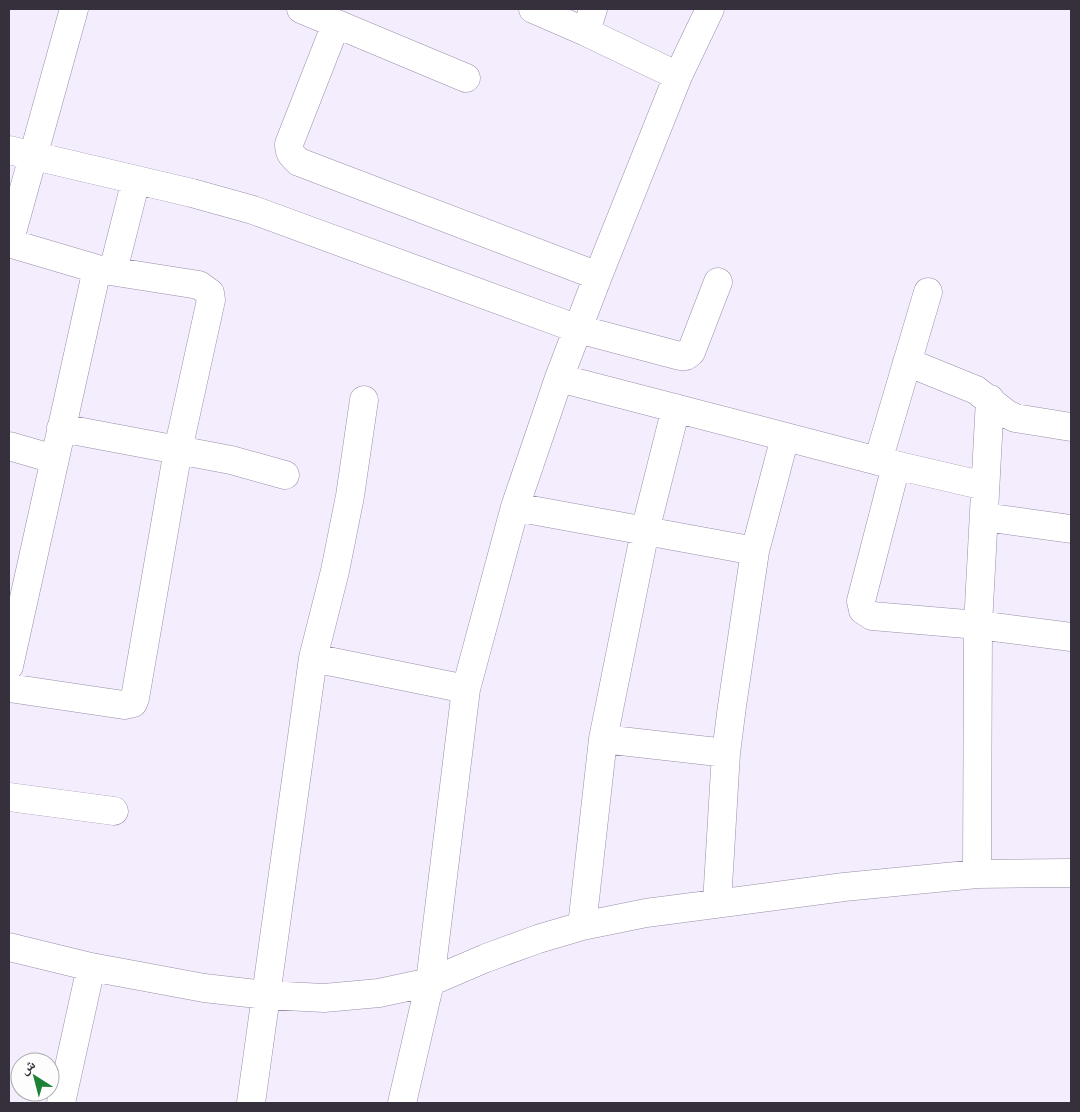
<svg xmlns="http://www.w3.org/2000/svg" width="1080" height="1112" font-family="'Noto Serif','Noto Naskh Arabic',serif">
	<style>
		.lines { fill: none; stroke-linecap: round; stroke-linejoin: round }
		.minor-casing { stroke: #998ea8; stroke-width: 29 }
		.minor { stroke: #fff; stroke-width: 28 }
	</style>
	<rect width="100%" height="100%" fill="#f4edfd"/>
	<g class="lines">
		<defs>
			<path id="minor" d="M 301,9 L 466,78
				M 533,9 L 586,32 L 678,76
				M 336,24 L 289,144 C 289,153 292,156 299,162 L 598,276
				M 586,32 L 593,9
				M 9,150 L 192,193 L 253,210 L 578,329 L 680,356 L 686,356 L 691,352 L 718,282
				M 113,271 L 136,180
				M 907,362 L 976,390 L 1007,414 L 1015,418 L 1071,427
				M 559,378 L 878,461 L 985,486
				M 61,428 L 231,460 L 285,475
				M 9,446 L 54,459
				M 878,461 L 928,292
				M 896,466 L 861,601 L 863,610 L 872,616 L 978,625 L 1071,637
				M 515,507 L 755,551
				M 984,517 L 1071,529
				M 313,658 L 466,689
				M 9,666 L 97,269
				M 9,688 L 124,705 L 133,703 L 135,698 L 178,450 L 211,300 L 210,293 L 199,285 L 97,269 L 9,243 L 74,9
				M 603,739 L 726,753
				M 9,797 L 114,811
				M 977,874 L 978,625 L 990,399
				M 717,903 L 726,753 L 732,706 L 755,551 L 785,437
				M 582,926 L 603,739 L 645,531 L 676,408
				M 9,947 L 91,967 L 204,988 L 266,995 L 324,998 L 379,993 L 430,982 L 486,958 L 538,939 L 582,926 L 646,913 L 844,887 L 977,874 L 1071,873
				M 61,1103 L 91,967
				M 251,1103 L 313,658 L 335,571 L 350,496 L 364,400
				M 402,1103 L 430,982 L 466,689 L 515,507 L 559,378 L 598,276 L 678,76 L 710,9"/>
		</defs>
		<use href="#minor" class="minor-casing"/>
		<use href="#minor" class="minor"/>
	</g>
	<rect width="1080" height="1112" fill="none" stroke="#35303b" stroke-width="20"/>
	<g transform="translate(35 1077) rotate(324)"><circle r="24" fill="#fdfdfd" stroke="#adabaf"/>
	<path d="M0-4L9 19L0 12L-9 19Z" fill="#1c8237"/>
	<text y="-8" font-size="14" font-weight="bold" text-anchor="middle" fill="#35303b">ش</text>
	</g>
</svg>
